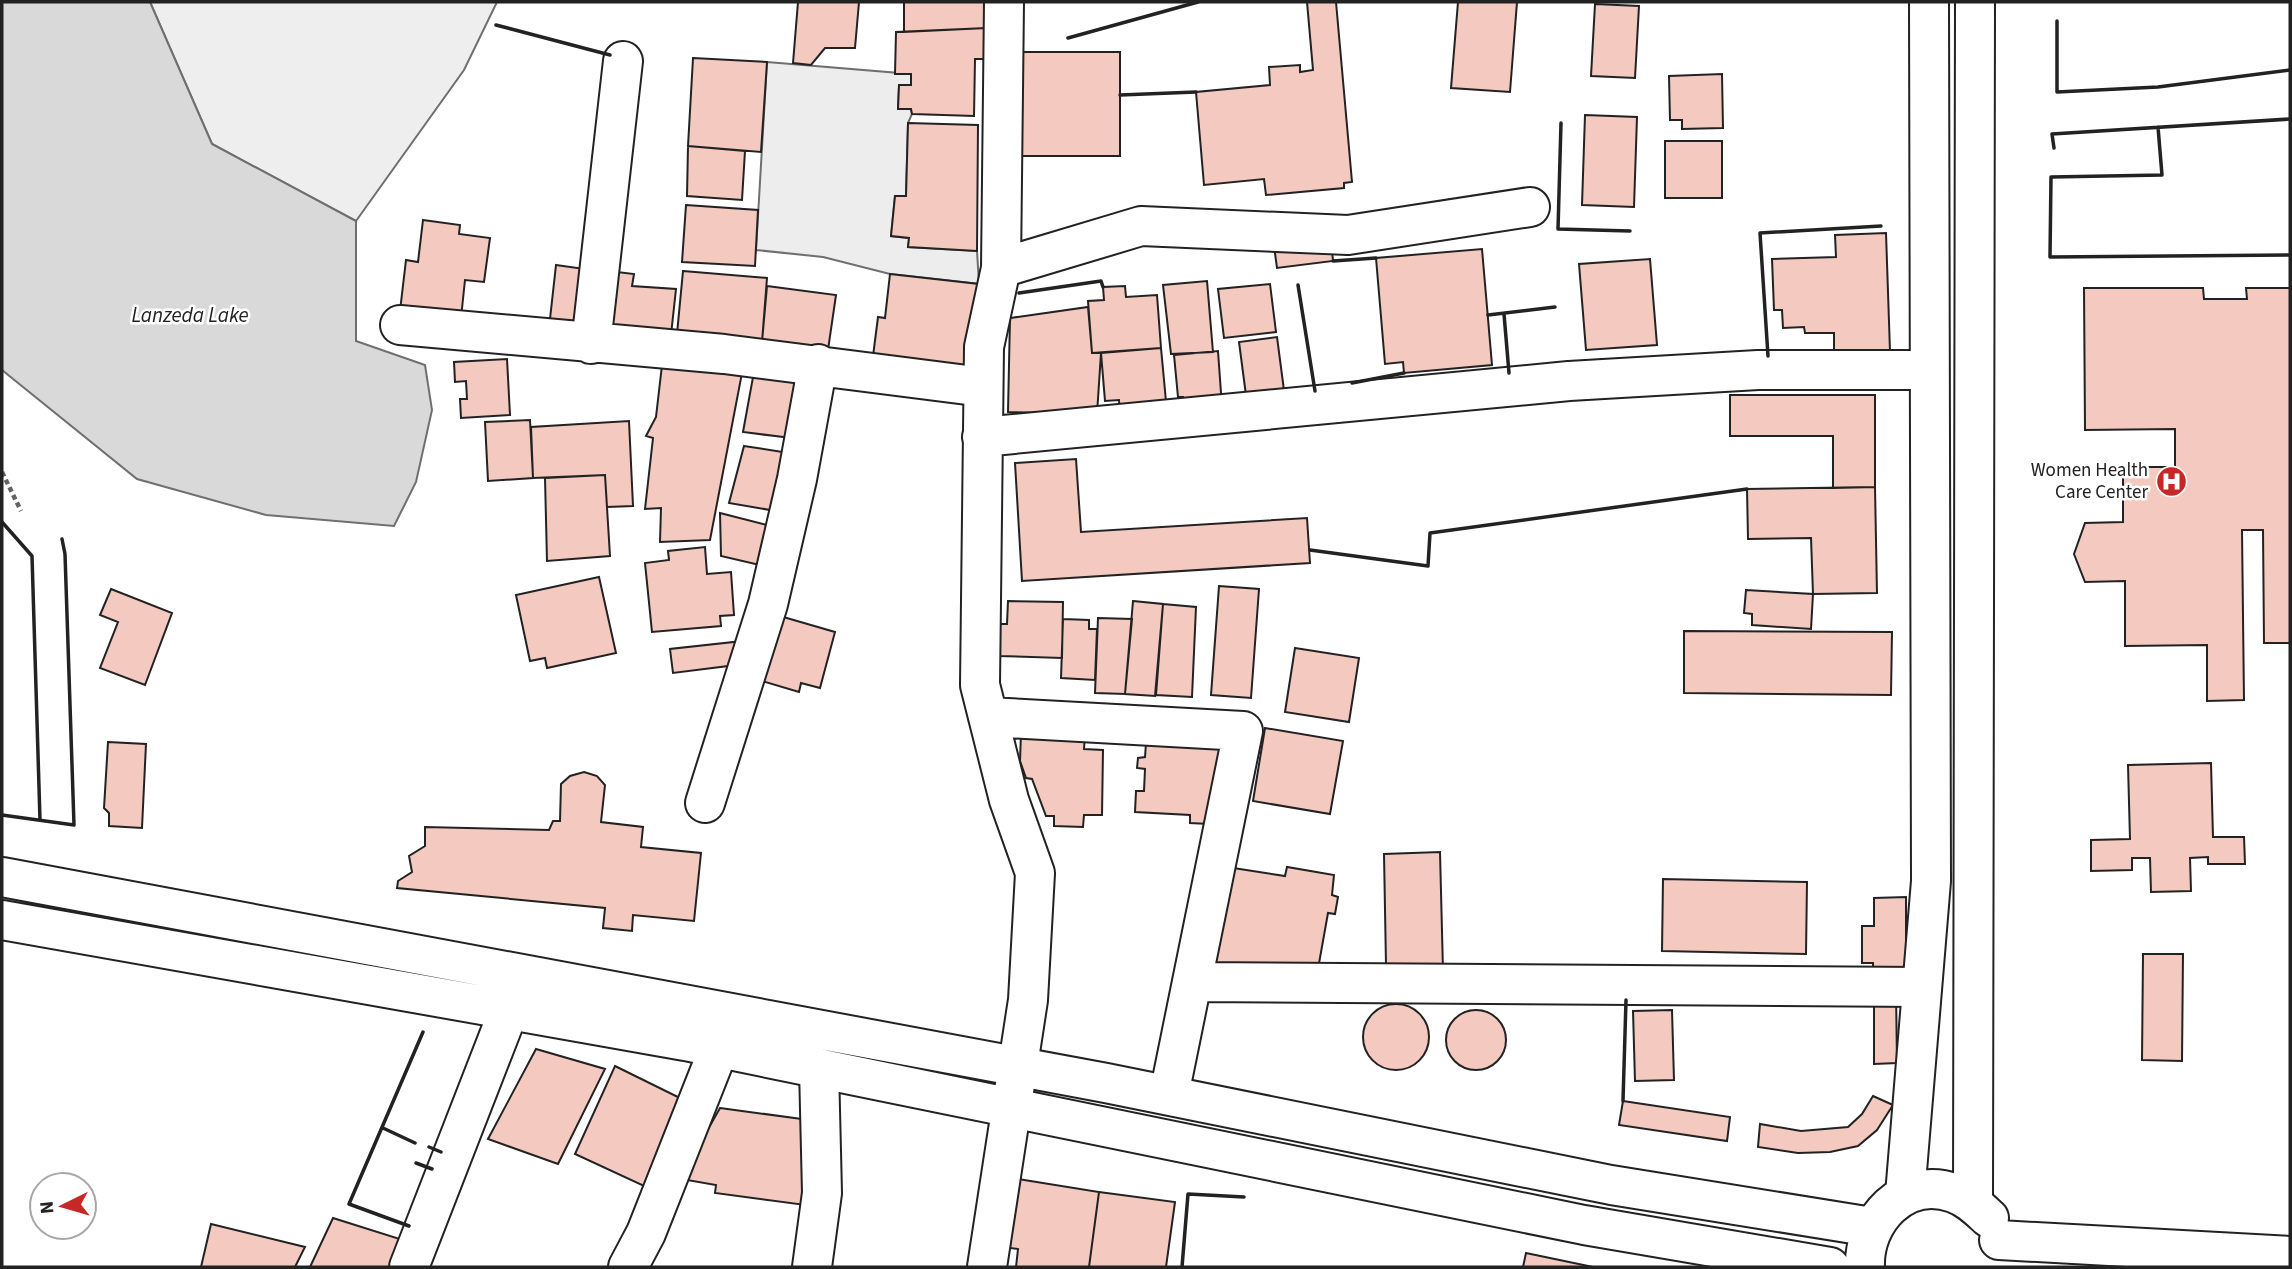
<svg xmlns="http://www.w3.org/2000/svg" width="2292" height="1269" font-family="'Source Sans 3',sans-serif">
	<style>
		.green { fill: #eee; stroke: #6f6f6f; stroke-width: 2 }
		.parking { fill: #ededed; stroke: #6f6f6f; stroke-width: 2 }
		.water { fill: #d9d9d9; stroke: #6f6f6f; stroke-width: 2 }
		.building { fill: #f3c9c0; stroke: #222; stroke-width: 2 }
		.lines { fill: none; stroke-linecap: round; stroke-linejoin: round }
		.minor-casing { stroke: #222; stroke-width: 42 }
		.highway-casing { stroke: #222; stroke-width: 42 }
		.path { stroke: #646464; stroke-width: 4.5; stroke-dasharray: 5 3.5; stroke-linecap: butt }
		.minor { stroke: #fff; stroke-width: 38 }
		.highway { stroke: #fff; stroke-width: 38 }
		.wall { stroke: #222; stroke-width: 3.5 }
		.labels { text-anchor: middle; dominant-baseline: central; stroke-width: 5; stroke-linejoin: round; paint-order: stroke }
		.poi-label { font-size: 19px; fill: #222; stroke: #fff; text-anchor: end }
		.water-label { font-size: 21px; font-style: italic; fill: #222; stroke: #fff }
	</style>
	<rect width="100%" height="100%" fill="#fff"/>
	<path class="green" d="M 150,2 L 497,2 L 464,70 L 356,221 L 212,144 Z"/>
	<path class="parking" d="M 767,62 L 911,74 L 911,85 L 899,86 L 898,109 L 911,109 L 912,114 L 908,123 L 906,196 L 895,196 L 891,236 L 909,238 L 908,247 L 977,251 L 979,284 L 890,274 L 823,257 L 756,250 Z"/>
	<path class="water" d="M 2,2 L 150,2 L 212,144 L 356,221 L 356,341 L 425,365 L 432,410 L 416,482 L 394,526 L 266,515 L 137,479 L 2,370 Z"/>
	<path class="building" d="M 798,2 L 859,2 L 855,48 L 825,48 L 811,65 L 793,63 Z
		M 904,2 L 985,2 L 986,28 L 904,32 Z
		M 1307,2 L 1336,2 L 1352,182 L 1344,183 L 1344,188 L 1266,195 L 1264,179 L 1204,185 L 1196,92 L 1270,85 L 1269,67 L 1300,65 L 1300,72 L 1313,70 Z
		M 1458,2 L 1517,2 L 1510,92 L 1451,88 Z
		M 1595,4 L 1639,6 L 1635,78 L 1591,76 Z
		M 986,28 L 986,59 L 975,59 L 974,116 L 912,114 L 911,109 L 898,109 L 899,85 L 911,85 L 911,74 L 895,74 L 896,32 Z
		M 1020,52 L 1120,52 L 1120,156 L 1020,156 Z
		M 693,58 L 767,62 L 761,152 L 688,146 Z
		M 1722,74 L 1723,128 L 1682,129 L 1682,120 L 1670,120 L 1669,76 Z
		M 1585,115 L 1637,117 L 1634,207 L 1582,205 Z
		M 908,123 L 978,125 L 977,251 L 908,247 L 909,238 L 891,236 L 895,196 L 906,196 Z
		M 1665,141 L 1722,141 L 1722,198 L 1665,198 Z
		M 688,146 L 745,151 L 742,200 L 687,196 Z
		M 686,205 L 758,210 L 755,266 L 682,262 Z
		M 423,220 L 460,225 L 459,234 L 490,238 L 484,282 L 465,280 L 461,318 L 400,311 L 406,260 L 418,262 Z
		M 1886,233 L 1890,351 L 1834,352 L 1834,333 L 1805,333 L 1804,327 L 1783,328 L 1782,310 L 1774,310 L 1772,259 L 1836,257 L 1835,235 Z
		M 1331,240 L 1333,261 L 1277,268 L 1274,246 Z
		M 1482,249 L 1492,365 L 1404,373 L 1403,362 L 1385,364 L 1376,258 Z
		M 1650,259 L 1657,345 L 1586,350 L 1579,264 Z
		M 556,265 L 592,270 L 585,332 L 549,328 Z
		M 609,271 L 634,274 L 632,286 L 676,289 L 670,344 L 603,328 Z
		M 683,271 L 767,278 L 762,342 L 677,334 Z
		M 890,274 L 979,284 L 968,375 L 872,364 L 878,317 L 885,318 Z
		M 1207,281 L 1213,352 L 1171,354 L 1163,285 Z
		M 1270,284 L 1276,332 L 1224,338 L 1218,289 Z
		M 767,286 L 836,295 L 828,350 L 762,342 Z
		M 1125,286 L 1126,297 L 1157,295 L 1161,348 L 1092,353 L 1088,301 L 1104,300 L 1103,287 Z
		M 2084,288 L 2203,288 L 2204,299 L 2247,299 L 2246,288 L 2290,288 L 2290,643 L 2264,643 L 2263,530 L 2242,530 L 2244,700 L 2207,701 L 2207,645 L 2125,646 L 2125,581 L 2085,582 L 2074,554 L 2085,523 L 2123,522 L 2123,467 L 2175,467 L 2175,429 L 2085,430 Z
		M 1088,307 L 1092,353 L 1101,353 L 1097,414 L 1008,412 L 1010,318 Z
		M 1277,337 L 1285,398 L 1247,403 L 1239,342 Z
		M 1161,348 L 1167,412 L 1120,416 L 1119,400 L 1105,401 L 1101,353 Z
		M 1218,351 L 1222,407 L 1184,410 L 1183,397 L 1178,397 L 1174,355 Z
		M 507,359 L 510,415 L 461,418 L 460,399 L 467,399 L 466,381 L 455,382 L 454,362 Z
		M 662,365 L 742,373 L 710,540 L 660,542 L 661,508 L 645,509 L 653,438 L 646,436 L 656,417 Z
		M 753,377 L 800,383 L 791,438 L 743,432 Z
		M 1730,395 L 1875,395 L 1875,487 L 1833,488 L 1833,436 L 1730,436 Z
		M 530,420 L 533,478 L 488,481 L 485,422 Z
		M 629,421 L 633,506 L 607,507 L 605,475 L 533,478 L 531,427 Z
		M 744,446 L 789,453 L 776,511 L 729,503 Z
		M 1076,459 L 1081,532 L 1307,518 L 1310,563 L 1022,581 L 1015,463 Z
		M 605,475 L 610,556 L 547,561 L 545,478 Z
		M 1875,487 L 1877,593 L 1813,594 L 1811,538 L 1748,539 L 1747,489 Z
		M 720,513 L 775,527 L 764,566 L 721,556 Z
		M 705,547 L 707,574 L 731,572 L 734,615 L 720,616 L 721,626 L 652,632 L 645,563 L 669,560 L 668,551 Z
		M 599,577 L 616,653 L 547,668 L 545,658 L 530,661 L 516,595 Z
		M 1219,586 L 1259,589 L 1251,698 L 1211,695 Z
		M 111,589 L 172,613 L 145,685 L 100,668 L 118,622 L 100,615 Z
		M 1746,590 L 1813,594 L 1811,629 L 1752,625 L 1752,614 L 1744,613 Z
		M 1008,601 L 1063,602 L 1062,658 L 999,656 L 999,624 L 1007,624 Z
		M 1133,601 L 1163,604 L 1155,696 L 1125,694 Z
		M 1163,604 L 1196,607 L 1192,697 L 1156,695 Z
		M 773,614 L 835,632 L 820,688 L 801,683 L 799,692 L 755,679 Z
		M 1098,618 L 1132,619 L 1125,694 L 1095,693 Z
		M 1063,619 L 1089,620 L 1089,629 L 1097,629 L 1095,680 L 1061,678 Z
		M 1684,631 L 1892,632 L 1891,695 L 1684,693 Z
		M 743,641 L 736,665 L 673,673 L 670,649 Z
		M 1295,648 L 1359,658 L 1349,722 L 1285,712 Z
		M 1265,728 L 1343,741 L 1330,814 L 1253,801 Z
		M 1021,733 L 1085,735 L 1084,749 L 1103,750 L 1102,815 L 1084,815 L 1083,827 L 1054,826 L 1054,816 L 1046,816 L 1032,779 L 1026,778 L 1020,761 Z
		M 108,742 L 146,744 L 142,828 L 109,826 L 109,813 L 104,808 Z
		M 1146,743 L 1227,748 L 1209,824 L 1190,823 L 1190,815 L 1135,812 L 1136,791 L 1144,791 L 1145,769 L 1137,768 L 1138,758 L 1145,757 Z
		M 2211,763 L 2213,837 L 2244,837 L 2245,864 L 2208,864 L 2208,857 L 2190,858 L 2191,891 L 2151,892 L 2150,858 L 2132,858 L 2132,870 L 2091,871 L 2091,840 L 2130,839 L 2128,765 Z
		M 584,772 L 597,776 L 605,785 L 601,822 L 643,827 L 641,847 L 701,853 L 694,921 L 633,915 L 632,931 L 603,928 L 605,908 L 397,888 L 398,881 L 412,872 L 409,856 L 425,846 L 425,827 L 549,830 L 553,821 L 560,821 L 561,784 L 570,776 Z
		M 1440,852 L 1443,971 L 1386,965 L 1384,854 Z
		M 1227,867 L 1285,876 L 1287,867 L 1334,875 L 1332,895 L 1338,897 L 1335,914 L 1328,913 L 1318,969 L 1210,966 Z
		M 1663,879 L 1807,882 L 1806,954 L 1662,951 Z
		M 1906,897 L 1906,972 L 1873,972 L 1873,963 L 1862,963 L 1862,926 L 1874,926 L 1874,898 Z
		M 2143,954 L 2183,954 L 2182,1061 L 2142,1060 Z
		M 1874,991 L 1896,991 L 1897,1063 L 1874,1064 Z
		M1363 1037a33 33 0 1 1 66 0a33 33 0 1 1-66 0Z
		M 1672,1010 L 1674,1080 L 1635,1081 L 1633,1011 Z
		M1446 1040a30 30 0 1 1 60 0a30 30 0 1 1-60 0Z
		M 536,1049 L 605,1069 L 558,1164 L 488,1139 Z
		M 615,1066 L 682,1099 L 644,1186 L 575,1154 Z
		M 1873,1096 L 1893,1105 L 1877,1130 L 1858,1146 L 1830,1152 L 1798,1153 L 1758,1147 L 1760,1124 L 1801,1131 L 1848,1127 L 1862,1114 Z
		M 1623,1101 L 1730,1117 L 1727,1141 L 1619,1125 Z
		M 720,1108 L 817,1121 L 805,1205 L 715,1193 L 716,1185 L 687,1180 L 690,1161 Z
		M 1018,1179 L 1099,1192 L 1089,1267 L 1016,1267 L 1018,1249 L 1010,1248 Z
		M 1099,1192 L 1175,1202 L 1166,1267 L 1089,1267 Z
		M 333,1218 L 403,1240 L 390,1267 L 310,1267 Z
		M 211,1224 L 305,1247 L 295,1267 L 201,1267 Z
		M 1526,1253 L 1593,1267 L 1523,1267 Z"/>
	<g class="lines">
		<defs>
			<path id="minor" d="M 1004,2 L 1001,268 L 1141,226 L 1348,235 L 1530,207
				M 400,325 L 724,354 L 983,387
				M 591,344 L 623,61
				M 982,437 L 1569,381 L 1758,370 L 1929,370
				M 988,717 L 1243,731 L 1169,1095
				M 705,803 L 768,604 L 797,479 L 818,364
				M 1195,982 L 1922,987
				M 409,1267 L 509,1010
				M 628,1267 L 646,1233 L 731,1018
				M 812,1267 L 822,1193 L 819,1068
				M 987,1267 L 1028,1000 L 1035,873 L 1009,800 L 980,685 L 984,347 L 1001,268"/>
			<path id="highway" d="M 2,877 L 1106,1083 L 1611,1185 L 1872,1227
				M 2,920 L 685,1041 L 1584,1225 L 1830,1267
				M 1905,1195 L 1931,881 L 1929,2
				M 1973,1202 L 1975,2
				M 1999,1240 L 2290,1256
				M 1865,1267 C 1863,1221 1904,1175 1954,1193 C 1968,1198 1978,1208 1989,1218"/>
		</defs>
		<use href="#minor" class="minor-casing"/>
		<use href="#highway" class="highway-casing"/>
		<path class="path" d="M 2,472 L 21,511"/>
		<use href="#minor" class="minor"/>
		<use href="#highway" class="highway"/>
		<path class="wall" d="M 2057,21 L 2057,92 L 2158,87 L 2290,70
			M 496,25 L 610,55
			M 1068,38 L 1198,2
			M 1120,95 L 1196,92
			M 1561,123 L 1558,229 L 1630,231
			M 2158,127 L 2162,175 L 2051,177 L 2050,257 L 2290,255
			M 2054,148 L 2052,134 L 2290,119
			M 1333,261 L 1376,258
			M 1298,285 L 1315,391
			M 1019,293 L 1101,281 L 1103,287
			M 1504,314 L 1509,373
			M 1488,315 L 1555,307
			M 1768,356 L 1760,233 L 1881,226
			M 1352,383 L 1404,373
			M 2,522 L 32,556 L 40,820
			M 1310,550 L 1428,566 L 1430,533 L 1747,489
			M 2,815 L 74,825 L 65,554 L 62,539
			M 1623,1101 L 1626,1000
			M 383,1128 L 415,1143
			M 429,1147 L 441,1152
			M 416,1163 L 432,1169
			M 409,1226 L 349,1204 L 423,1032
			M 1182,1267 L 1188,1194 L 1244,1197"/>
	</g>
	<defs>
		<symbol id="hospital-disc" viewBox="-11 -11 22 22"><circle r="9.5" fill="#c62828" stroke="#fff"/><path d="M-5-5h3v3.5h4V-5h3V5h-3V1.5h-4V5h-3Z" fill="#fff"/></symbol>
	</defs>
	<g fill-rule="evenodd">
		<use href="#hospital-disc" x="2154" y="464" width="35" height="35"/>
	</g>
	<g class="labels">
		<g class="poi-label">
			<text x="2148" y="470">Women Health<tspan x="2148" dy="22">Care Center</tspan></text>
		</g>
		<g class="water-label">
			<text x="190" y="315">Lanzeda Lake</text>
		</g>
	</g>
	<rect width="2292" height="1269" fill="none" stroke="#222222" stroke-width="7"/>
	<g transform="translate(63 1206) rotate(265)"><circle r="33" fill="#ffffff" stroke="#a7a7a7" stroke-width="2"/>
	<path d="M0-5L12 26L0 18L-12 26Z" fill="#c62828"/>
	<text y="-10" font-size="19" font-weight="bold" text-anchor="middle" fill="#222222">N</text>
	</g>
</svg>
